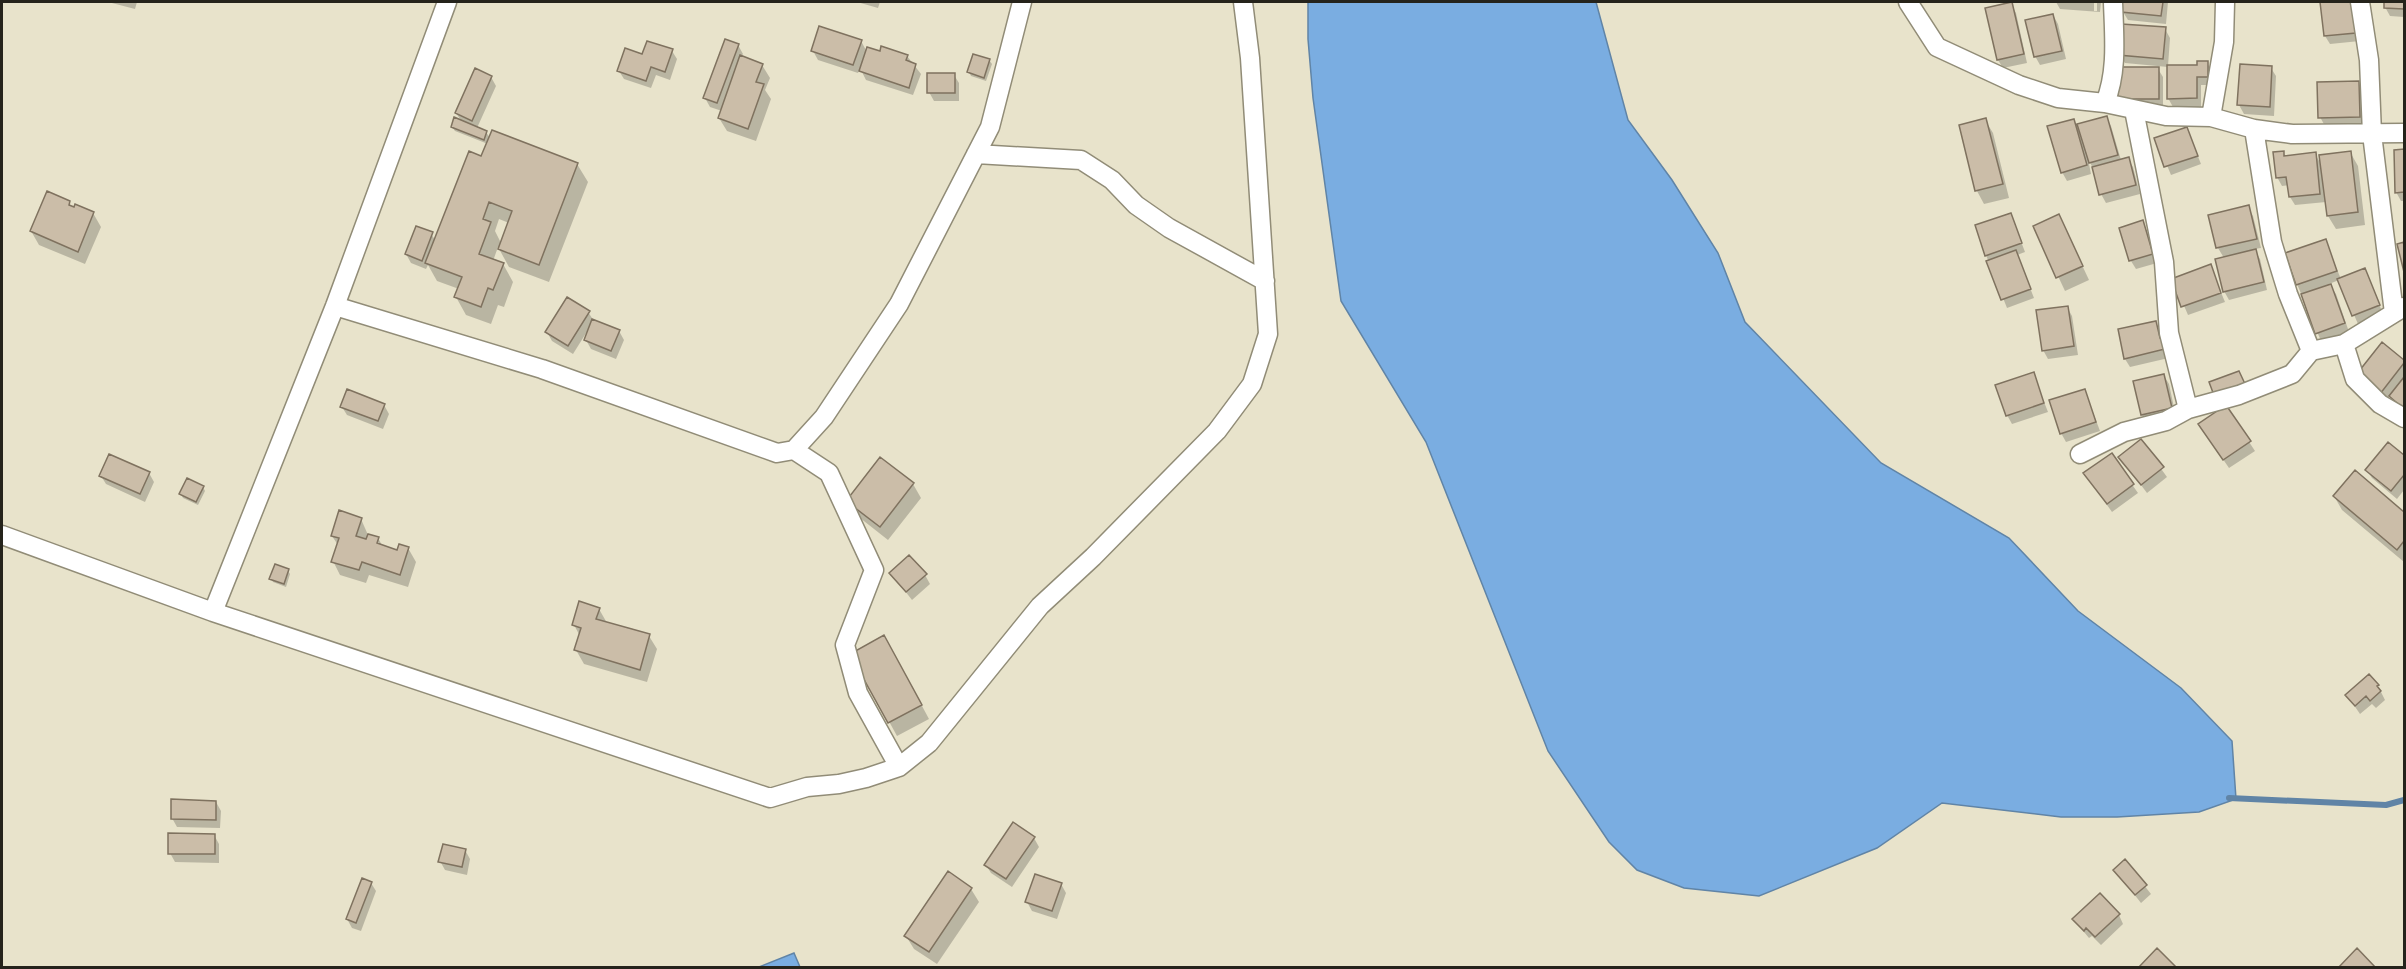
<svg xmlns="http://www.w3.org/2000/svg" width="2406" height="969" font-family="Inter,sans-serif">
	<style>
		.water { fill: #7aade1; stroke: #6084a6; stroke-width: 1.5 }
		.shadow { fill: #0003; fill-rule: evenodd }
		.lines { fill: none; stroke-linecap: round; stroke-linejoin: round }
		.stream { stroke: #6084a6; stroke-width: 6 }
		.building { fill: #cbbda8; stroke: #7f725f; stroke-width: 1.5 }
		.minor-casing { stroke: #918c77; stroke-width: 21 }
		.minor { stroke: #fff; stroke-width: 18 }
	</style>
	<rect width="100%" height="100%" fill="#e8e3cb"/>
	<path class="water" d="M 1308,2 L 1596,2 L 1628,120 L 1672,180 L 1718,253 L 1745,322 L 1881,463 L 2009,538 L 2078,611 L 2181,688 L 2232,741 L 2236,799 L 2199,812 L 2117,817 L 2061,817 L 1942,803 L 1877,848 L 1759,896 L 1684,888 L 1637,870 L 1609,842 L 1548,751 L 1426,442 L 1341,301 L 1313,98 L 1308,39 Z
		M 794,953 L 800,967 L 759,967 Z"/>
	<path class="shadow" d="M 108,2 L 137,2 L 135,9 Z
		M 857,2 L 880,2 L 878,8 Z
		M 2056,2 L 2094,2 L 2094,11 L 2097,11 L 2097,2 L 2101,2 L 2100,12 L 2060,9 Z
		M 2124,2 L 2168,2 L 2166,24 L 2128,20 L 2123,12 Z
		M 2322,2 L 2354,2 L 2360,41 L 2330,44 L 2325,36 Z
		M 2386,2 L 2404,2 L 2404,17 L 2390,16 L 2385,7 Z
		M 2011,4 L 2016,13 L 2027,63 L 2003,68 L 1998,60 Z
		M 2053,15 L 2058,24 L 2066,59 L 2040,65 L 2035,56 Z
		M 2165,29 L 2170,38 L 2168,66 L 2198,66 L 2207,63 L 2212,71 L 2212,85 L 2201,85 L 2201,107 L 2173,107 L 2168,98 L 2168,67 L 2125,63 L 2120,55 Z
		M 861,41 L 867,52 L 907,56 L 921,74 L 913,95 L 866,80 L 860,68 L 858,73 L 818,60 L 813,51 Z
		M 738,45 L 743,54 L 741,57 L 762,65 L 770,78 L 765,90 L 771,99 L 756,141 L 727,131 L 719,118 L 722,111 L 710,107 L 705,98 Z
		M 672,51 L 677,59 L 670,80 L 656,75 L 651,88 L 624,79 L 619,71 L 643,56 Z
		M 989,60 L 992,64 L 986,81 L 971,76 L 969,72 Z
		M 2271,68 L 2276,76 L 2274,116 L 2244,114 L 2239,105 Z
		M 2158,69 L 2163,77 L 2163,107 L 2119,98 Z
		M 954,75 L 959,83 L 959,101 L 934,101 L 929,92 Z
		M 491,77 L 496,86 L 477,128 L 486,132 L 490,138 L 577,164 L 588,182 L 549,282 L 509,267 L 498,247 L 493,261 L 503,264 L 513,282 L 504,307 L 498,305 L 491,324 L 466,315 L 456,297 L 459,289 L 437,281 L 428,265 L 426,269 L 411,263 L 406,254 L 431,234 L 436,241 L 482,158 L 488,144 L 455,131 L 452,127 L 462,122 L 456,113 ZM 499,219 L 509,223 L 501,243 L 495,231 Z
		M 2358,82 L 2363,91 L 2364,125 L 2325,126 L 2320,117 Z
		M 2106,117 L 2111,126 L 2121,160 L 2128,159 L 2133,167 L 2140,194 L 2106,203 L 2101,194 L 2094,170 L 2088,159 L 2091,174 L 2067,181 L 2062,172 L 2073,121 L 2081,134 Z
		M 1985,120 L 1993,133 L 2009,198 L 1984,204 L 1977,191 Z
		M 2187,129 L 2201,164 L 2171,175 L 2156,139 Z
		M 2395,151 L 2404,151 L 2404,201 L 2401,201 L 2396,192 Z
		M 2283,152 L 2286,157 L 2315,154 L 2322,166 L 2350,152 L 2358,166 L 2365,225 L 2336,229 L 2328,216 L 2326,202 L 2295,205 L 2290,197 L 2289,185 L 2282,186 L 2277,177 Z
		M 69,202 L 72,208 L 93,213 L 101,227 L 85,264 L 39,245 L 31,231 Z
		M 2248,207 L 2253,216 L 2261,248 L 2254,249 L 2260,259 L 2267,290 L 2229,300 L 2224,291 L 2224,258 L 2218,248 L 2210,216 Z
		M 2011,215 L 2025,252 L 2017,255 L 2034,298 L 2007,308 L 1986,255 Z
		M 2059,216 L 2089,280 L 2065,291 L 2035,227 Z
		M 2142,222 L 2147,231 L 2157,263 L 2136,269 L 2131,261 L 2121,229 Z
		M 2325,241 L 2341,279 L 2369,278 L 2383,314 L 2358,324 L 2339,280 L 2329,284 L 2336,294 L 2349,332 L 2321,341 L 2297,284 Z
		M 2210,266 L 2225,302 L 2188,315 L 2173,280 Z
		M 2067,307 L 2072,316 L 2078,355 L 2048,359 L 2043,350 Z
		M 588,312 L 594,321 L 619,331 L 624,340 L 616,359 L 591,349 L 586,340 L 588,330 L 573,354 L 552,341 L 547,332 Z
		M 2156,323 L 2173,357 L 2130,367 L 2125,359 L 2119,330 Z
		M 2382,344 L 2404,362 L 2404,412 L 2396,404 L 2391,395 L 2385,402 L 2362,384 Z
		M 2033,374 L 2048,412 L 2012,424 L 2007,415 Z
		M 2164,376 L 2169,384 L 2176,417 L 2147,423 L 2142,415 Z
		M 2085,391 L 2100,431 L 2066,442 L 2061,433 Z
		M 384,405 L 389,414 L 383,429 L 347,415 L 342,407 Z
		M 2226,407 L 2255,451 L 2229,468 L 2205,433 Z
		M 2141,441 L 2167,477 L 2147,493 L 2120,457 Z
		M 2388,444 L 2404,457 L 2404,490 L 2397,499 L 2372,478 L 2367,470 Z
		M 2111,455 L 2138,493 L 2112,512 L 2085,474 Z
		M 880,459 L 913,484 L 921,498 L 888,540 L 855,514 L 848,501 Z
		M 2355,472 L 2404,514 L 2404,562 L 2342,510 L 2334,496 Z
		M 149,473 L 154,482 L 145,502 L 106,484 L 101,476 Z
		M 203,487 L 205,491 L 198,505 L 183,498 L 181,494 Z
		M 361,519 L 368,535 L 378,538 L 383,547 L 398,552 L 408,548 L 416,562 L 408,587 L 369,575 L 366,583 L 340,575 L 333,561 L 338,545 L 332,536 Z
		M 288,571 L 290,574 L 286,587 L 273,582 L 271,578 Z
		M 891,573 L 925,575 L 930,584 L 912,600 Z
		M 599,609 L 607,623 L 649,636 L 657,649 L 647,682 L 584,664 L 576,650 L 580,636 L 574,625 Z
		M 892,650 L 929,719 L 897,736 L 852,654 Z
		M 2369,676 L 2378,686 L 2385,700 L 2376,708 L 2372,704 L 2360,714 L 2347,695 Z
		M 216,802 L 221,811 L 220,828 L 177,827 L 172,818 Z
		M 214,835 L 219,844 L 219,863 L 175,862 L 170,853 Z
		M 1034,838 L 1039,847 L 1012,887 L 991,873 L 986,865 Z
		M 465,850 L 470,859 L 467,875 L 445,870 L 440,861 Z
		M 2125,861 L 2151,894 L 2141,903 L 2115,870 Z
		M 371,883 L 376,891 L 361,931 L 352,928 L 347,919 Z
		M 1061,884 L 1066,893 L 1057,919 L 1032,911 L 1027,902 Z
		M 971,889 L 979,902 L 937,964 L 914,949 L 906,936 Z
		M 2119,915 L 2123,924 L 2101,945 L 2092,936 L 2089,938 L 2074,920 Z"/>
	<g class="lines">
		<path class="stream" d="M 2229,798 L 2386,805 L 2404,800"/>
	</g>
	<path class="building" d="M 2012,2 L 2024,54 L 1997,60 L 1985,8 Z
		M 2122,2 L 2163,2 L 2161,16 L 2121,12 Z
		M 2320,2 L 2353,2 L 2356,33 L 2324,36 Z
		M 2384,2 L 2404,2 L 2404,9 L 2384,8 Z
		M 2053,14 L 2062,51 L 2034,57 L 2025,20 Z
		M 2121,24 L 2166,27 L 2163,59 L 2118,55 Z
		M 819,26 L 862,40 L 853,65 L 811,51 Z
		M 725,39 L 739,44 L 717,103 L 703,98 Z
		M 647,41 L 673,49 L 665,72 L 651,67 L 646,81 L 617,71 L 625,48 L 642,54 Z
		M 881,46 L 908,55 L 906,60 L 916,64 L 909,88 L 859,71 L 867,47 L 880,51 Z
		M 973,54 L 990,59 L 984,78 L 967,72 Z
		M 740,55 L 763,64 L 756,82 L 764,84 L 748,129 L 718,118 Z
		M 2197,61 L 2208,61 L 2208,77 L 2197,77 L 2197,98 L 2167,99 L 2167,65 L 2197,65 Z
		M 2240,64 L 2272,66 L 2270,107 L 2237,105 Z
		M 2118,67 L 2159,67 L 2159,99 L 2118,99 Z
		M 475,68 L 492,76 L 472,121 L 455,113 Z
		M 927,73 L 955,73 L 955,93 L 927,93 Z
		M 2359,81 L 2360,117 L 2318,118 L 2317,82 Z
		M 2107,116 L 2118,155 L 2089,163 L 2077,124 Z
		M 454,117 L 487,131 L 484,140 L 451,127 Z
		M 1986,118 L 2003,184 L 1975,191 L 1959,125 Z
		M 2074,119 L 2087,165 L 2061,173 L 2047,126 Z
		M 2187,127 L 2198,156 L 2164,167 L 2154,138 Z
		M 492,130 L 578,163 L 539,265 L 498,249 L 512,211 L 489,202 L 483,219 L 491,222 L 479,254 L 504,263 L 493,290 L 488,288 L 481,307 L 454,297 L 462,277 L 425,263 L 469,151 L 481,156 Z
		M 2404,149 L 2404,192 L 2395,193 L 2394,150 Z
		M 2284,151 L 2284,156 L 2316,152 L 2320,194 L 2289,197 L 2286,177 L 2276,178 L 2273,152 Z
		M 2351,151 L 2358,212 L 2327,216 L 2319,155 Z
		M 2129,157 L 2136,185 L 2099,195 L 2092,167 Z
		M 47,191 L 70,201 L 69,205 L 74,207 L 75,204 L 94,212 L 78,252 L 30,231 Z
		M 2249,205 L 2257,239 L 2216,248 L 2208,215 Z
		M 2011,213 L 2022,243 L 1985,256 L 1975,225 Z
		M 2059,214 L 2083,266 L 2056,278 L 2033,226 Z
		M 2143,220 L 2153,254 L 2129,261 L 2119,228 Z
		M 416,226 L 433,232 L 422,261 L 405,254 Z
		M 2326,239 L 2337,271 L 2296,285 L 2285,253 Z
		M 2404,242 L 2404,272 L 2397,244 Z
		M 2256,249 L 2264,282 L 2223,292 L 2215,259 Z
		M 2016,250 L 2031,289 L 2001,300 L 1986,261 Z
		M 2211,264 L 2221,293 L 2181,307 L 2171,279 Z
		M 2365,268 L 2380,305 L 2352,316 L 2337,279 Z
		M 2331,284 L 2345,323 L 2315,334 L 2301,294 Z
		M 567,297 L 590,311 L 568,346 L 545,332 Z
		M 2068,306 L 2074,346 L 2042,351 L 2036,310 Z
		M 592,319 L 620,330 L 611,351 L 584,340 Z
		M 2156,321 L 2160,338 L 2166,337 L 2169,348 L 2124,359 L 2118,329 Z
		M 2382,342 L 2404,360 L 2404,363 L 2380,394 L 2356,375 Z
		M 2239,371 L 2246,386 L 2215,398 L 2209,382 Z
		M 2034,372 L 2044,403 L 2006,416 L 1995,385 Z
		M 2164,374 L 2172,408 L 2141,415 L 2133,381 Z
		M 2404,377 L 2404,409 L 2389,396 Z
		M 347,389 L 385,404 L 378,421 L 340,407 Z
		M 2085,389 L 2096,422 L 2060,434 L 2049,400 Z
		M 2226,405 L 2251,441 L 2223,460 L 2198,424 Z
		M 2141,439 L 2164,467 L 2141,485 L 2118,457 Z
		M 2388,442 L 2404,455 L 2404,475 L 2391,491 L 2365,470 Z
		M 2112,453 L 2134,484 L 2107,504 L 2083,473 Z
		M 109,454 L 150,472 L 140,494 L 99,476 Z
		M 880,457 L 914,483 L 880,527 L 846,501 Z
		M 2355,470 L 2404,512 L 2404,541 L 2397,550 L 2333,496 Z
		M 187,478 L 204,486 L 196,502 L 179,494 Z
		M 339,510 L 362,518 L 356,536 L 366,539 L 368,534 L 379,537 L 377,543 L 397,550 L 399,544 L 409,547 L 400,575 L 362,562 L 359,570 L 331,562 L 339,538 L 331,536 Z
		M 909,555 L 927,574 L 906,592 L 889,573 Z
		M 275,564 L 289,569 L 284,584 L 269,579 Z
		M 579,601 L 600,608 L 596,619 L 650,634 L 640,670 L 574,650 L 581,628 L 572,625 Z
		M 884,635 L 922,705 L 888,723 L 850,654 Z
		M 2369,674 L 2379,685 L 2377,686 L 2381,691 L 2370,701 L 2366,696 L 2355,706 L 2345,695 Z
		M 171,799 L 216,801 L 216,820 L 171,819 Z
		M 1013,822 L 1035,837 L 1006,879 L 984,865 Z
		M 168,833 L 215,834 L 215,854 L 168,854 Z
		M 443,844 L 466,849 L 462,867 L 438,862 Z
		M 2125,859 L 2147,885 L 2135,895 L 2113,870 Z
		M 948,871 L 972,888 L 929,952 L 904,936 Z
		M 1035,874 L 1062,883 L 1052,911 L 1025,902 Z
		M 362,878 L 372,882 L 356,923 L 346,919 Z
		M 2100,893 L 2120,914 L 2095,937 L 2086,928 L 2084,931 L 2072,919 Z
		M 2157,948 L 2177,968 L 2138,968 Z
		M 2357,948 L 2376,968 L 2338,968 Z"/>
	<g class="lines">
		<defs>
			<path id="minor" d="M 1908,2 L 1937,47 L 2019,85 L 2058,98 L 2105,103 L 2166,116 L 2211,117 L 2254,129 L 2292,134 L 2404,133
				M 2360,2 L 2369,60 L 2372,134 L 2394,313
				M 2105,103 C 2118,71 2114,35 2113,2
				M 2134,110 L 2164,262 L 2169,333 L 2188,409
				M 2211,117 L 2224,42 L 2225,2
				M 2254,129 L 2272,242 L 2288,294 L 2311,351
				M 976,154 L 1081,160 L 1112,180 L 1136,205 L 1169,228 L 1265,281
				M 335,306 L 542,369 L 777,453 L 794,450 L 824,417 L 899,304 L 990,127 L 1022,2
				M 2344,344 L 2355,379 L 2380,404 L 2404,418
				M 794,450 L 829,473 L 874,570 L 845,645 L 858,693 L 899,767
				M 2080,454 L 2124,432 L 2166,421 L 2188,409 L 2239,395 L 2292,374 L 2311,351 L 2344,344 L 2404,307
				M 2,535 L 213,612 L 770,798 L 807,787 L 839,784 L 866,778 L 899,767 L 929,743 L 1040,606 L 1093,557 L 1217,431 L 1252,384 L 1268,334 L 1250,58 L 1243,2
				M 213,612 L 335,306 L 447,2"/>
		</defs>
		<use href="#minor" class="minor-casing"/>
		<use href="#minor" class="minor"/>
	</g>
	<rect width="2406" height="969" fill="none" stroke="#25231b" stroke-width="6"/>
</svg>
